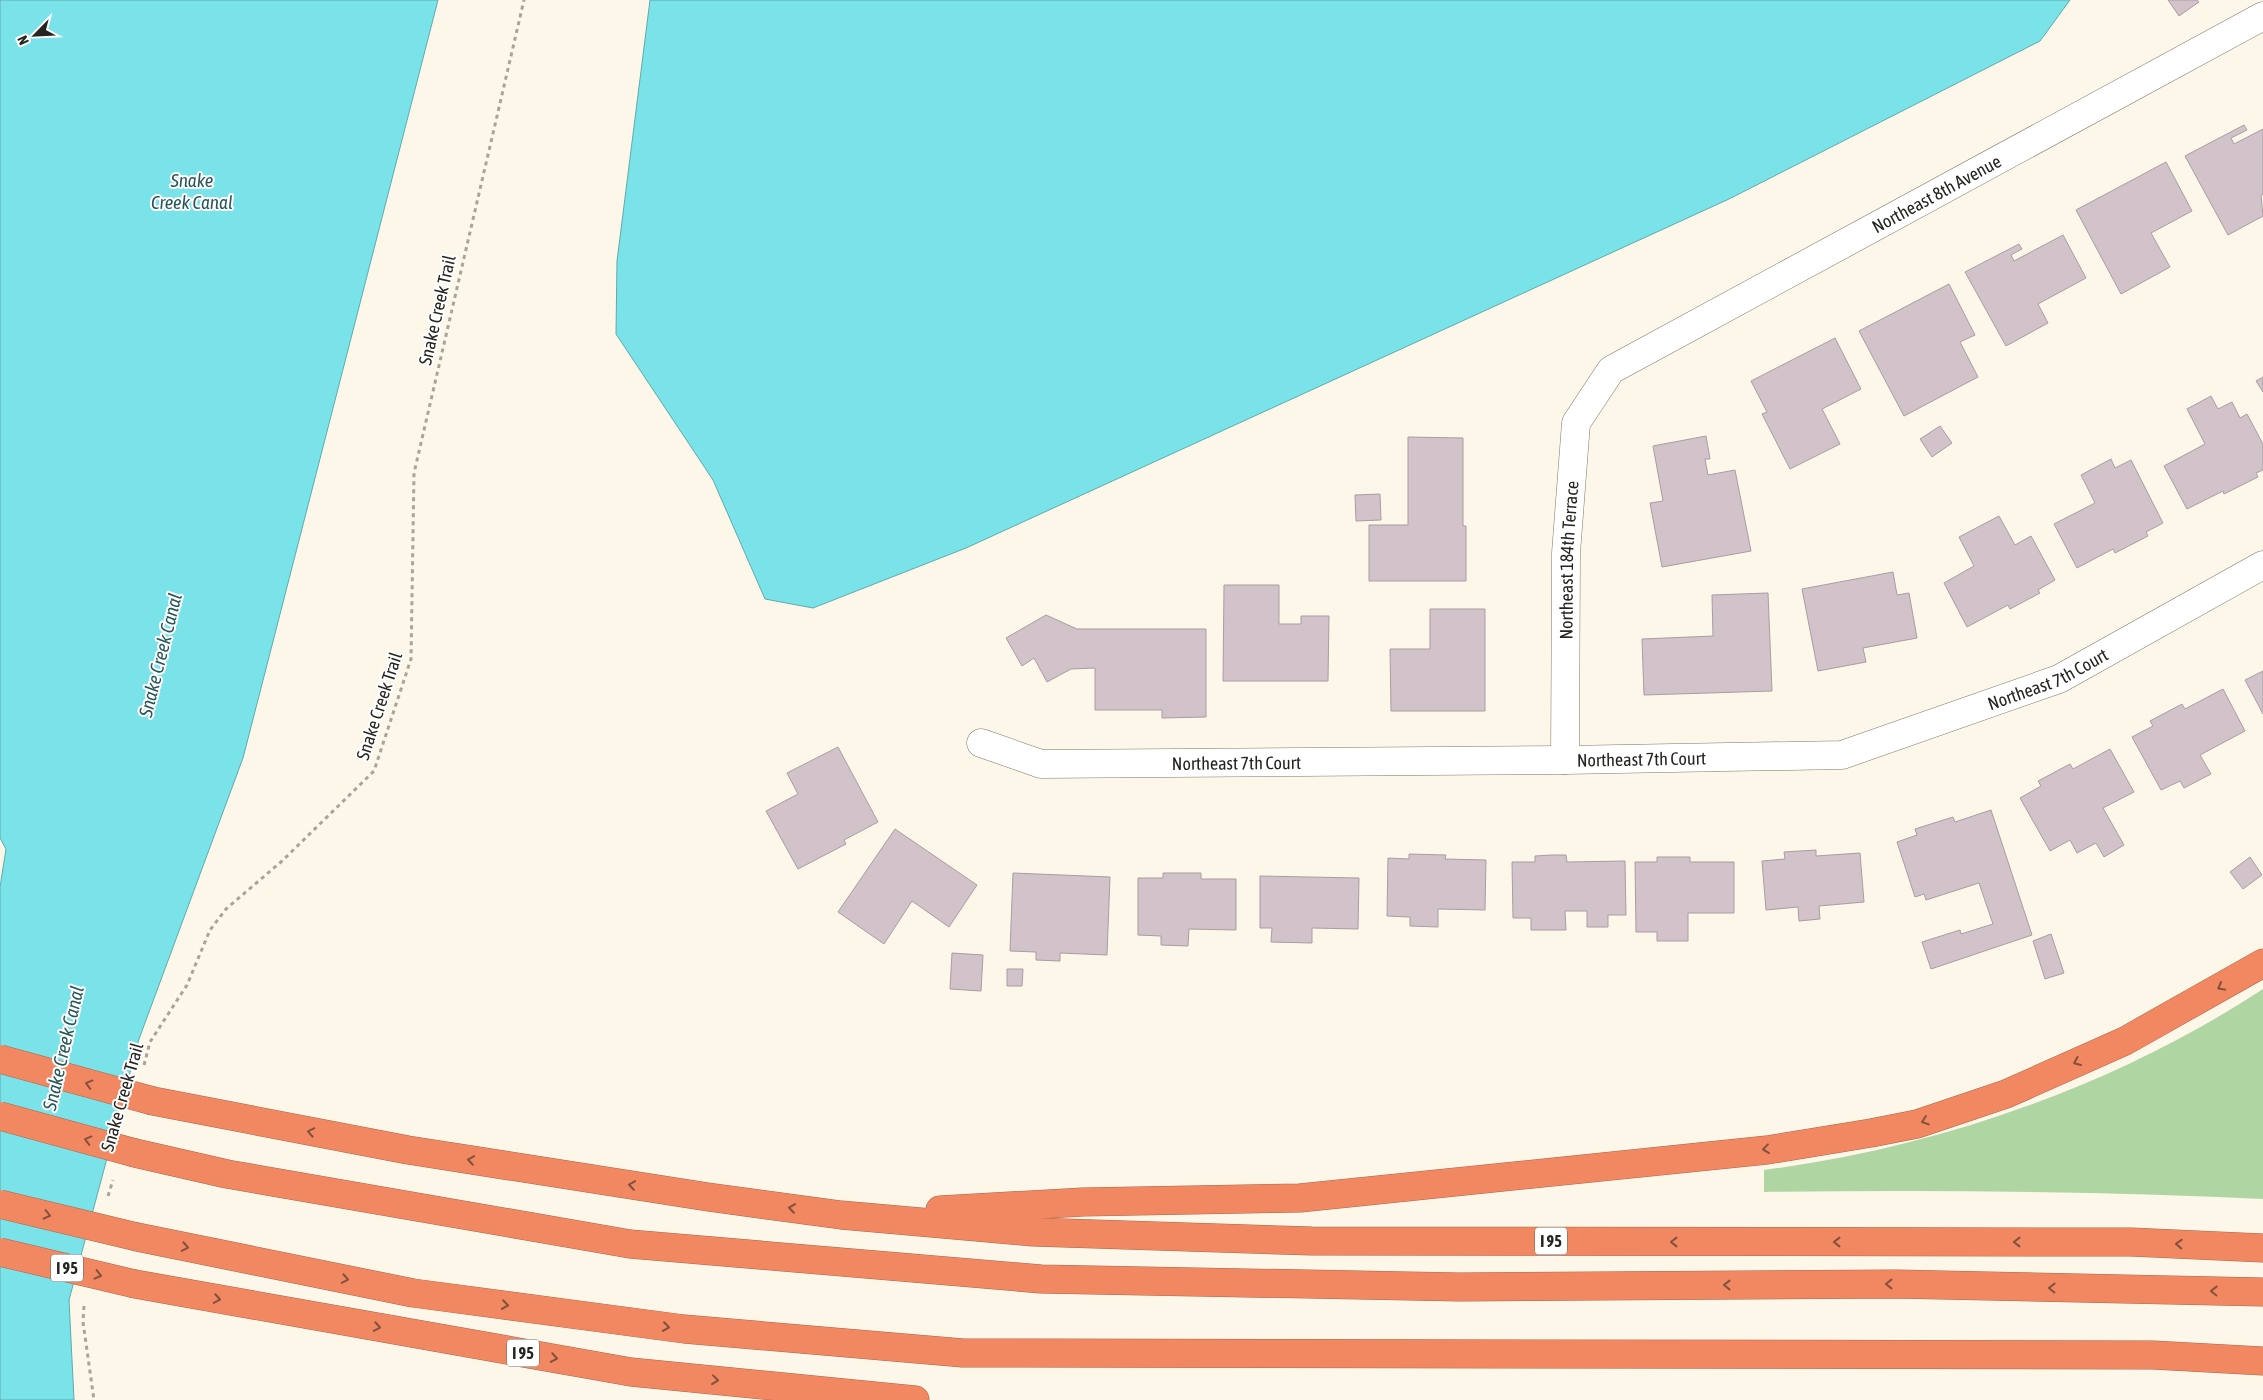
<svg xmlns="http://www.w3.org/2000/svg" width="2263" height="1400" font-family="'Asap Condensed',sans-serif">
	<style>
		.green { fill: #afd5a3 }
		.water { fill: #79e3e9; stroke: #60aaac }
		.building { fill: #d2c3cb; stroke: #aa9ca3 }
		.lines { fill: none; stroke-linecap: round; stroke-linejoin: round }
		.minor-casing { stroke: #7c786b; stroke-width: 29 }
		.motorway-casing { stroke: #ab654b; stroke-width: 29 }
		.path { stroke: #a8a499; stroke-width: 3; stroke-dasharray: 4 4; stroke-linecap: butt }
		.minor { stroke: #fff; stroke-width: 28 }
		.motorway { stroke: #f28862; stroke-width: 28 }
		.motorway-bridge-casing { stroke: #ab654b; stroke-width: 29; stroke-linecap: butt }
		.motorway-bridge { stroke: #f28862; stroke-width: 28 }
		.oneway { stroke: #82513d }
		.labels { text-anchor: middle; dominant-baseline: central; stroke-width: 4; stroke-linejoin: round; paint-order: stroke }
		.shield { fill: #fff; stroke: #676662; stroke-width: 1 }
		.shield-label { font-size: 16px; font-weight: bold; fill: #26241f }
		.street-label { font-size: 18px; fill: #26241f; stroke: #fff }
		.water-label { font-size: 19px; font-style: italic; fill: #275658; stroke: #fff }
	</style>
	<rect width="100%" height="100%" fill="#fcf7e9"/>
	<path class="green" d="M 2263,989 L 2263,1199 C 2097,1191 1931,1190 1764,1192 L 1764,1170 C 1938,1148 2117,1085 2263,989 Z"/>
	<path class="water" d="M 0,0 L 438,0 L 243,758 L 139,1039 L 69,1300 L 74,1400 L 0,1400 L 0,887 L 6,849 L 0,838 Z
		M 650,0 L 2070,0 L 2040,41 L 1729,199 L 966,548 L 813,608 L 765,599 L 713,480 L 616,334 L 617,261 Z"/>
	<path class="building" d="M 2168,0 L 2197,0 L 2199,2 L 2179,16 Z
		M 2244,125 L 2247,130 L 2231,138 L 2234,144 L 2263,129 L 2263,194 L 2261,195 L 2263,216 L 2228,235 L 2185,156 Z
		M 2166,162 L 2192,211 L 2151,233 L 2170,267 L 2121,294 L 2076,210 Z
		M 2063,235 L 2086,278 L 2038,304 L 2048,323 L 2006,346 L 1965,272 L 2019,244 L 2022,249 L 2011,255 L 2014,261 Z
		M 1949,284 L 1975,335 L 1960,342 L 1978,377 L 1904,416 L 1859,331 Z
		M 1835,338 L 1861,389 L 1822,409 L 1840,444 L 1790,469 L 1762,414 L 1767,412 L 1751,381 Z
		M 2263,377 L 2263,392 L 2256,381 Z
		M 2211,396 L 2218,409 L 2232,402 L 2240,418 L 2247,414 L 2263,444 L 2263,470 L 2256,473 L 2258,477 L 2224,494 L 2223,491 L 2187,509 L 2164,466 L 2205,444 L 2187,409 Z
		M 1940,426 L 1952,443 L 1932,457 L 1920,439 Z
		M 1706,436 L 1710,459 L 1705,459 L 1708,475 L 1735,470 L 1751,551 L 1662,567 L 1650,503 L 1663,501 L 1653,446 Z
		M 1408,437 L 1463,438 L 1463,526 L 1466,526 L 1466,581 L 1369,581 L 1369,525 L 1408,525 Z
		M 2111,459 L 2115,468 L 2131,460 L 2163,523 L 2146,532 L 2148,536 L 2115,553 L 2113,549 L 2077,568 L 2054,524 L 2095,503 L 2081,475 Z
		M 1380,494 L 1381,520 L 1356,521 L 1355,495 Z
		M 1999,516 L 2015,545 L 2031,536 L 2055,580 L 2038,590 L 2040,593 L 2010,609 L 2008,605 L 1967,627 L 1944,583 L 1974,566 L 1959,537 Z
		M 1893,572 L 1897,595 L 1909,593 L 1917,638 L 1863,648 L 1866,662 L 1818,671 L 1802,589 Z
		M 1224,585 L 1279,585 L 1279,624 L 1301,624 L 1301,616 L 1329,616 L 1328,681 L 1223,681 Z
		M 1768,593 L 1772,691 L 1644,695 L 1642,639 L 1713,636 L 1712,595 Z
		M 1430,609 L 1485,609 L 1485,711 L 1391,711 L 1390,649 L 1430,649 Z
		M 1046,615 L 1077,629 L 1206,629 L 1206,717 L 1162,718 L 1162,710 L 1095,710 L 1095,668 L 1071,669 L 1047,682 L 1034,658 L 1022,666 L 1006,638 Z
		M 2263,671 L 2263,714 L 2245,680 Z
		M 2223,689 L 2245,731 L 2200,755 L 2211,774 L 2184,788 L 2180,781 L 2161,790 L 2132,737 L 2153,726 L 2150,721 L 2182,704 L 2185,709 Z
		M 838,747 L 878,822 L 844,840 L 846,844 L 798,869 L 766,811 L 798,794 L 787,773 Z
		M 2110,749 L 2134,792 L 2103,808 L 2124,845 L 2104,857 L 2096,843 L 2077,853 L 2070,840 L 2050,851 L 2020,798 L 2041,786 L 2038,781 L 2070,764 L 2073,769 Z
		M 1991,810 L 2032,935 L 1931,969 L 1922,942 L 1960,930 L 1961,934 L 1993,924 L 1979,883 L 1926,900 L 1924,894 L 1915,897 L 1897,842 L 1917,835 L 1915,829 L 1953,817 L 1955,822 Z
		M 895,829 L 977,885 L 949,927 L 912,901 L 884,944 L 838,912 Z
		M 1816,850 L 1816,856 L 1860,853 L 1864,902 L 1819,906 L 1820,919 L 1799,921 L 1798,907 L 1766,910 L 1762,861 L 1785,859 L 1784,852 Z
		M 1409,854 L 1446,855 L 1445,859 L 1486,860 L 1485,910 L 1438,909 L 1438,927 L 1410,926 L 1410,917 L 1387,916 L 1388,858 L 1409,859 Z
		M 1551,855 L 1566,855 L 1567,862 L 1625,861 L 1626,915 L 1608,915 L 1608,927 L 1587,927 L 1587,911 L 1565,911 L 1566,930 L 1531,930 L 1531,918 L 1513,918 L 1512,862 L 1535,862 L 1535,856 Z
		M 1657,857 L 1690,857 L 1690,862 L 1734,862 L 1734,913 L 1688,913 L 1688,941 L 1657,941 L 1657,932 L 1636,932 L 1635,862 L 1657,862 Z
		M 2250,857 L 2262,875 L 2243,889 L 2230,872 Z
		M 1013,873 L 1110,877 L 1107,955 L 1060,953 L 1060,961 L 1036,960 L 1036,952 L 1010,951 Z
		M 1163,873 L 1201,873 L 1201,879 L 1236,879 L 1236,930 L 1189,929 L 1188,946 L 1161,945 L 1161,936 L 1138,935 L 1138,878 L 1163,878 Z
		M 1260,876 L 1359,878 L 1358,929 L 1312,928 L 1312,943 L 1271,942 L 1272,928 L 1260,928 Z
		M 2051,934 L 2064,973 L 2045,979 L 2033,941 Z
		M 952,953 L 983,955 L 981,991 L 950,989 Z
		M 1007,969 L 1023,969 L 1022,986 L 1007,986 Z"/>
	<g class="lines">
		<defs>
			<g id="minor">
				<path id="s1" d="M 981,743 L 1041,764 L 1565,760 L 1842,755 L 2059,679 L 2263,565"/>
				<path id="s2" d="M 1565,760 L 1566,553 L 1576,423 L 1611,370 L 2263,16"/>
			</g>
			<path id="motorway" d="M 153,1101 L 408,1150 L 708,1197 L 841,1215 L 1033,1232 L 1312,1241 L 2131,1242 L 2263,1248
				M 135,1153 L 227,1174 L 630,1244 L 1041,1279 L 1460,1287 L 1896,1284 L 2263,1292
				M 940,1210 L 1083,1202 L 1300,1198 L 1767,1150 L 1871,1133 L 1917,1124 L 2006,1094 L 2125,1041 L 2263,963
				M 137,1237 L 413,1293 L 684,1329 L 963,1353 L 2153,1355 L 2263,1361
				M 135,1284 L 631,1372 L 915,1400"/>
		</defs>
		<use href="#minor" class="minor-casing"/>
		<use href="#motorway" class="motorway-casing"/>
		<path class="path" d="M 144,1065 L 150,1042 L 187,985 L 210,930 L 226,909 L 282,861 L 374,771 L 411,659 L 414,473 L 524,0
			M 108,1196 L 113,1180
			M 84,1306 L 83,1322 L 94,1400"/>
		<use href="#minor" class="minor"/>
		<use href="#motorway" class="motorway"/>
		<defs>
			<path id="motorway-bridge" d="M 0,1059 L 153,1101
				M 0,1116 L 135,1153
				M 0,1204 L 137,1237
				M 0,1252 L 135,1284"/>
		</defs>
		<use href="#motorway-bridge" class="motorway-bridge-casing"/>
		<use href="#motorway-bridge" class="motorway-bridge"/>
	</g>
	<defs><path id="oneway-chevron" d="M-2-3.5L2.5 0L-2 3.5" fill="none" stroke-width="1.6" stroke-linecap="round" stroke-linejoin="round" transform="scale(1.25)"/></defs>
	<g class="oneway">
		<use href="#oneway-chevron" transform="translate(2221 987) rotate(151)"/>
		<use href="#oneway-chevron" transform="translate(2077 1062) rotate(156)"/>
		<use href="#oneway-chevron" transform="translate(89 1084) rotate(-165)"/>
		<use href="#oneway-chevron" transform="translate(1925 1121) rotate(161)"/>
		<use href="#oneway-chevron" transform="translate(311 1132) rotate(-169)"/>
		<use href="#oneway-chevron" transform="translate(88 1140) rotate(-165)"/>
		<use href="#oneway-chevron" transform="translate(1766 1149) rotate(173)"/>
		<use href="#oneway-chevron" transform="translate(471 1160) rotate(-171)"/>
		<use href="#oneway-chevron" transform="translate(632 1185) rotate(-171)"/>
		<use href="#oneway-chevron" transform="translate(792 1208) rotate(-172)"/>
		<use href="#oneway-chevron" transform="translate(47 1215) rotate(14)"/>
		<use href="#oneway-chevron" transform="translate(1674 1242) rotate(-180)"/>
		<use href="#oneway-chevron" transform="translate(1837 1242) rotate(-180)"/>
		<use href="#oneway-chevron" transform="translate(2017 1242) rotate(-180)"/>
		<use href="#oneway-chevron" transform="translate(2179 1244) rotate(-177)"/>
		<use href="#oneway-chevron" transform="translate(185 1247) rotate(11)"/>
		<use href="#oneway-chevron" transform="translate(98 1275) rotate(14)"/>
		<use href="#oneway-chevron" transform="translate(345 1279) rotate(11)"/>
		<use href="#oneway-chevron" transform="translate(1889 1284) rotate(180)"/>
		<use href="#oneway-chevron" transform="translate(1727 1285) rotate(180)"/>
		<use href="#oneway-chevron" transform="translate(2052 1288) rotate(-179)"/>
		<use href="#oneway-chevron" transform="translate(2214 1291) rotate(-179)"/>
		<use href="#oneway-chevron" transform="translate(217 1299) rotate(10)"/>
		<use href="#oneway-chevron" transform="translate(505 1305) rotate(8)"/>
		<use href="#oneway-chevron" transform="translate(377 1327) rotate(10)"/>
		<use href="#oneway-chevron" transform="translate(666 1327) rotate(8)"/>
		<use href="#oneway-chevron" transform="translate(554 1358) rotate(10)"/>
		<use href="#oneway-chevron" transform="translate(715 1380) rotate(6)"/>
	</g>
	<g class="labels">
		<g class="shield">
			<rect x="1535" y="1227.5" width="32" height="27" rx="4"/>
			<rect x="51" y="1254.5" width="32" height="27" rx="4"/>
			<rect x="507" y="1339.5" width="32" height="27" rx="4"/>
		</g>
		<g class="shield-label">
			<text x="1551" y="1241">I 95</text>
			<text x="67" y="1268">I 95</text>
			<text x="523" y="1353">I 95</text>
		</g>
		<g class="street-label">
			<text stroke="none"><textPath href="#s2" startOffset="771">Northeast 8th Avenue</textPath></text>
			<text transform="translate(437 310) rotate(-77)">Snake Creek Trail</text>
			<text stroke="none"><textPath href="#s2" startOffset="200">Northeast 184th Terrace</textPath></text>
			<text stroke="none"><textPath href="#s1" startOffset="1084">Northeast 7th Court</textPath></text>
			<text transform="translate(379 706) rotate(-72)">Snake Creek Trail</text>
			<text stroke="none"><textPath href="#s1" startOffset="664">Northeast 7th Court</textPath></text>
			<text stroke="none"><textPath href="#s1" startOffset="259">Northeast 7th Court</textPath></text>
			<text transform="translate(122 1097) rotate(-74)">Snake Creek Trail</text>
		</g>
		<g class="water-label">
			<text x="192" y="180">Snake<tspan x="192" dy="22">Creek Canal</tspan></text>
			<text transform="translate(160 655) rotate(-76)">Snake Creek Canal</text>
			<text transform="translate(63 1048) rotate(-77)">Snake Creek Canal</text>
		</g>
	</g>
	<g transform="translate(35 35) rotate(246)" stroke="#ffffff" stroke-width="4" paint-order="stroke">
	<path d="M0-4L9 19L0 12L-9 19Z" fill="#26241f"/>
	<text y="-8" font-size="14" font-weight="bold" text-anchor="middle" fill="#26241f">N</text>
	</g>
</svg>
